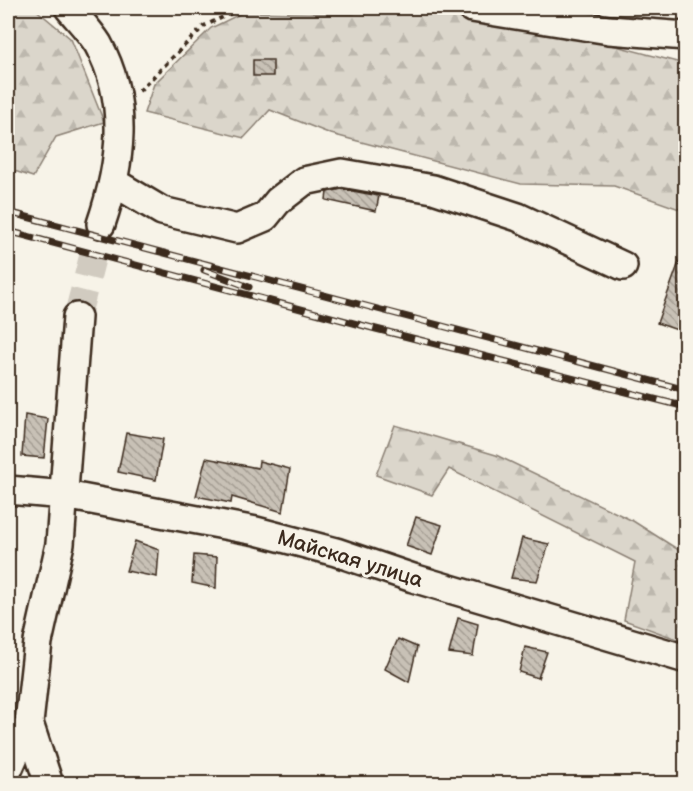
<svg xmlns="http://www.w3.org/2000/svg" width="693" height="791" font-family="'Balsamiq Sans',sans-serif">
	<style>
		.forest { fill: url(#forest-firs); stroke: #8b8074; stroke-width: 1.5 }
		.building { fill: url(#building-back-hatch); stroke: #3b2a1e; stroke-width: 1.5 }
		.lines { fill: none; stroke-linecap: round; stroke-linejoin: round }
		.minor-tunnel { stroke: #d1cbc0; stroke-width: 27; stroke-dasharray: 27 14; stroke-linecap: butt }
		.minor-casing { stroke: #3b2a1e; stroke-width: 32 }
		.path { stroke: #3b2a1e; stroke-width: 4; stroke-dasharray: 4.5 4.5; stroke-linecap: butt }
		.minor { stroke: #f7f3e8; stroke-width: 27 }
		.rail-casing { stroke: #3b2a1e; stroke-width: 7 }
		.rail { stroke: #f7f3e8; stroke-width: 4.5; stroke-dasharray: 14; stroke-linecap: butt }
		.labels { text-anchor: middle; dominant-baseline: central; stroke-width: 6; stroke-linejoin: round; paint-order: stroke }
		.street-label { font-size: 21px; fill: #3b2a1e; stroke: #f7f3e8 }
	</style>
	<defs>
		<pattern id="forest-firs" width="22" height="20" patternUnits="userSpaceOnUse" patternTransform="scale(1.5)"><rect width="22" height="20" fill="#dbd6cb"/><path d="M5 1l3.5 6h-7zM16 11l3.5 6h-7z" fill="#bdb8ae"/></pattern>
		<pattern id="building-back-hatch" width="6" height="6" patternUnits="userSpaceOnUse" patternTransform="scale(1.5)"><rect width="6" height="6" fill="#c8c1b6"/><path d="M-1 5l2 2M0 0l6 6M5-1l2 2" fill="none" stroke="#a49d93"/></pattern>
	</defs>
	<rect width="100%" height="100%" fill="#f7f3e8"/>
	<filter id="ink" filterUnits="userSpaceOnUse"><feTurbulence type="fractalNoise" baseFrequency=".0167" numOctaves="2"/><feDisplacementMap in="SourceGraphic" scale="12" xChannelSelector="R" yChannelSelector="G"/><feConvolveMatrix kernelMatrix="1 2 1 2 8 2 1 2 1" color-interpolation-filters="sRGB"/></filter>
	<g filter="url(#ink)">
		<path class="forest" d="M 8,8 L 34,8 L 71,39 L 104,122 L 56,137 L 33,177 L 8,169 L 8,90 L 10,88 L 8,88 Z
			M 376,8 L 426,8 L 570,34 L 685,64 L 685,211 L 614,186 L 521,184 L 331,134 L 270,110 L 244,138 L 144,113 L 154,84 L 211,28 L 244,12 L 352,14 Z
			M 395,425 L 496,455 L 633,521 L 685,554 L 685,642 L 624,620 L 635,562 L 449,469 L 432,495 L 376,475 Z"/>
		<path class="building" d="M 253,60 L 273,60 L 273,76 L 253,76 Z
			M 342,189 L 379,196 L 376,211 L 326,200 L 327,192 Z
			M 683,251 L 686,252 L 686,333 L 657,323 Z
			M 25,415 L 48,419 L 44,458 L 22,456 Z
			M 126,433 L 163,439 L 156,480 L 118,472 Z
			M 206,458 L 258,468 L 259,461 L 290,469 L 283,512 L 232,497 L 231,503 L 196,496 Z
			M 416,517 L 442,525 L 432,555 L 406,546 Z
			M 522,538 L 549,544 L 537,581 L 511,578 Z
			M 135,541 L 159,550 L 157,577 L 126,571 Z
			M 194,555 L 217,557 L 216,588 L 192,583 Z
			M 458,618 L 478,624 L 473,656 L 449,653 Z
			M 398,639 L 417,647 L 409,682 L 385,669 Z
			M 525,647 L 547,652 L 538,678 L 519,672 Z"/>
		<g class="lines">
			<path class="minor-tunnel" d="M 77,317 L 101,224"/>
			<defs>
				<path id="minor" d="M 69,8 C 78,19 90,31 98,44 C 130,102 121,165 101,224
					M 472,8 L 609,30 L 686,36
					M 115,183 L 162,211 L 237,229 L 265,217 L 278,201 L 304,181 L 342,173 L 433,189 L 518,217 L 623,266
					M 8,490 L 65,495 L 256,531 L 336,552 L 413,578 L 686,659
					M 29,723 L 49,784
					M 8,770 L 29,723 L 38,642 L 60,544 L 77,317"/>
			</defs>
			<use href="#minor" class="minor-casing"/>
			<path class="path" d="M 291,8 L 350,11 L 363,8
				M 139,91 L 204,26 L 242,8"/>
			<use href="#minor" class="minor"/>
			<defs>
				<path id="rail" d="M 8,212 L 686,390
					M 8,231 L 376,329 L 686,407
					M 204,270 L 249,287"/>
			</defs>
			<use href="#rail" class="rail-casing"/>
			<use href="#rail" class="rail"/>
		</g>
	</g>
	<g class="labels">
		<g class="street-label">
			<text transform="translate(350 559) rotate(17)">Майская улица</text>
		</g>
	</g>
	<rect width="693" height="791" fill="none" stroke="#f7f3e8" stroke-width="30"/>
	<rect x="15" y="15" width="663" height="761" fill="none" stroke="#3b2a1e" stroke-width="2" filter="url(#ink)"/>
</svg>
